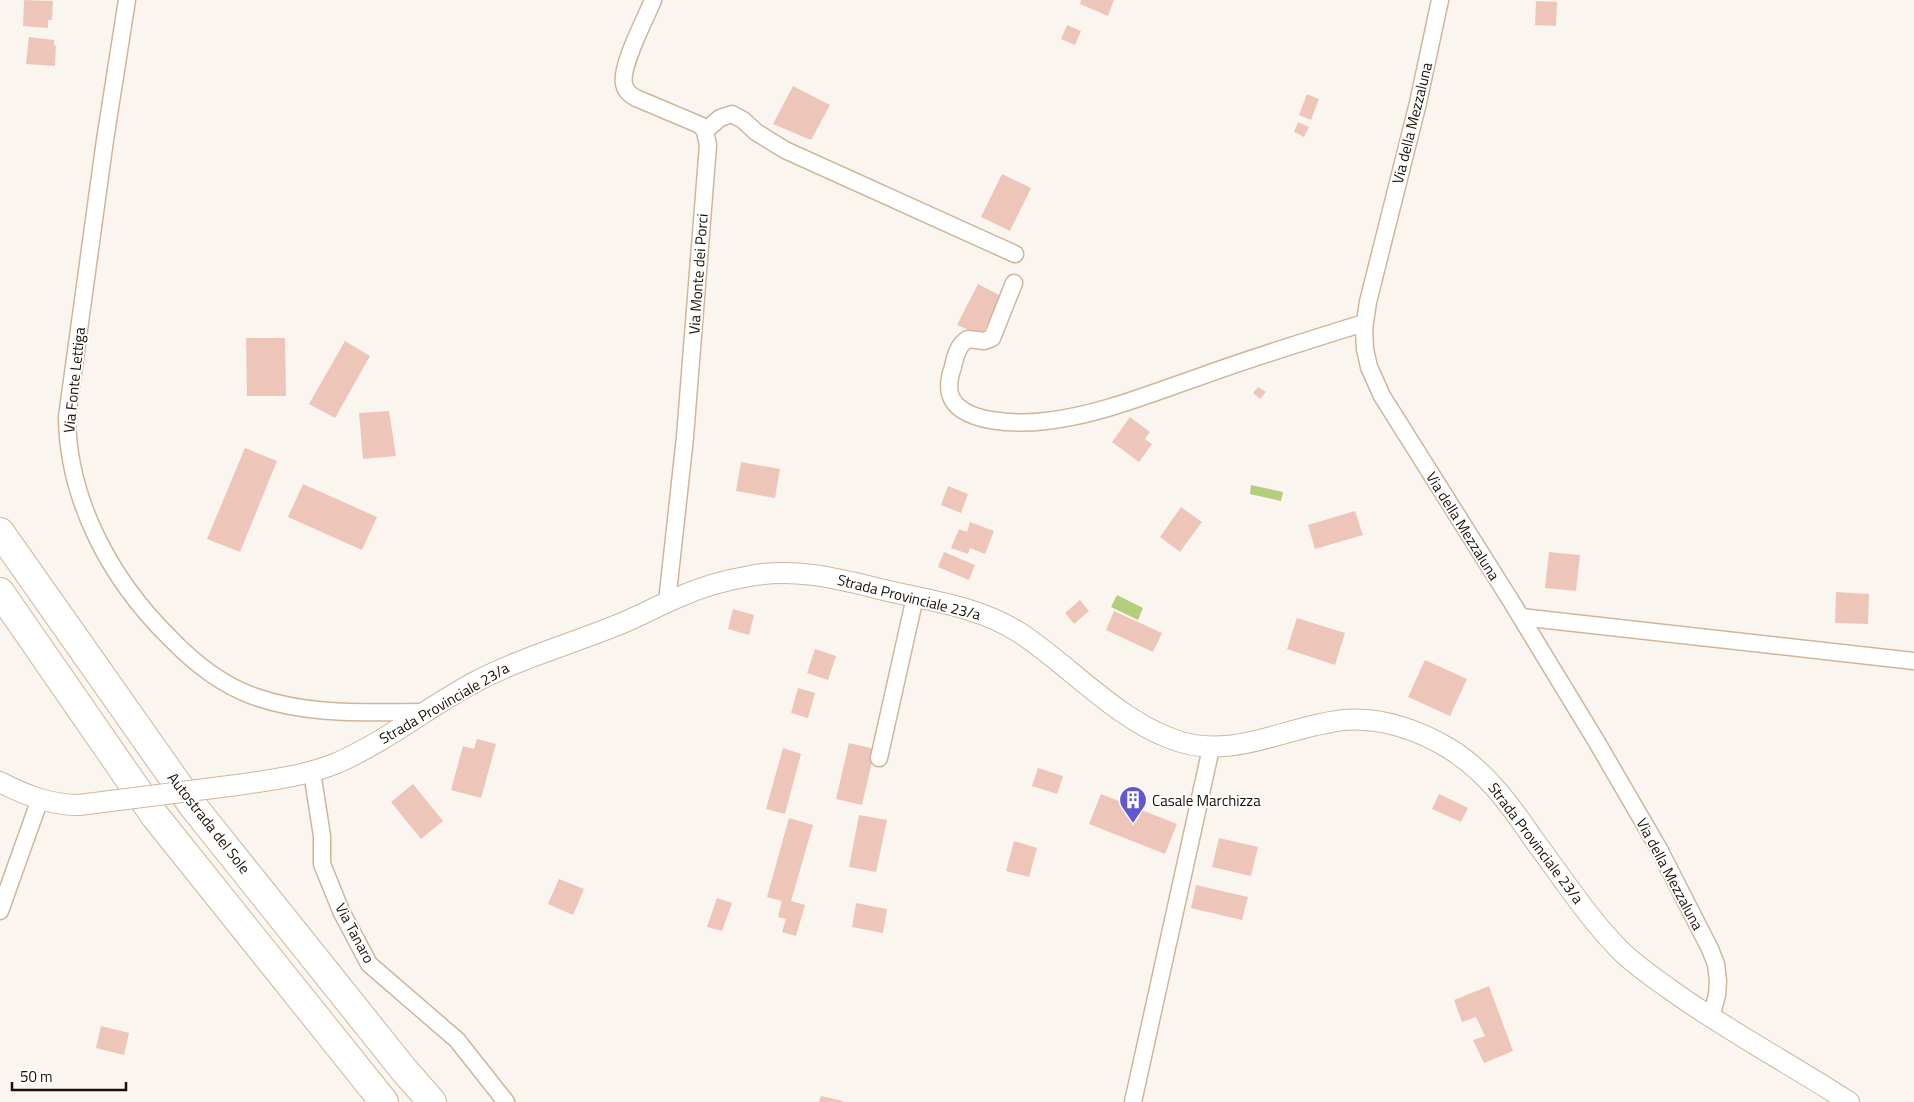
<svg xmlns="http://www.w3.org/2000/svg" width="1914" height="1102" font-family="'Titillium Web',sans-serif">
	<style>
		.water { fill: #b3ce7c }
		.building { fill: #eec5b9 }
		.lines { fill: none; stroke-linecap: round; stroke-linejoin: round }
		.minor-casing { stroke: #d1b59a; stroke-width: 19 }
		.tertiary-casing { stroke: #d1b59a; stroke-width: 22 }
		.motorway-casing { stroke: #d1b59a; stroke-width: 30 }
		.minor { stroke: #fff; stroke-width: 16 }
		.tertiary { stroke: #fff; stroke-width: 20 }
		.motorway { stroke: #fff; stroke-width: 28 }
		.tertiary-bridge-casing { stroke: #d1b59a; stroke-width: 22; stroke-linecap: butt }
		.tertiary-bridge { stroke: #fff; stroke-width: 20 }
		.labels { text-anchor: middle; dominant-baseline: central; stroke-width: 4; stroke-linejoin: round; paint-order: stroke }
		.street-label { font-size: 15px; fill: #1a1006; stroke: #fff }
		.poi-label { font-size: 15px; fill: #1a1006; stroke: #fff; text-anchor: start }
	</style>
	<rect width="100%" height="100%" fill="#fbf5ef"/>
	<path class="water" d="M 1251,485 L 1283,492 L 1281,501 L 1250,494 Z
		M 1117,595 L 1143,608 L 1138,620 L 1111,607 Z"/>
	<path class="building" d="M 24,0 L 53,1 L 52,20 L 48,20 L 48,28 L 23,26 Z
		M 1081,0 L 1114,0 L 1108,16 L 1080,4 Z
		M 1536,1 L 1557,2 L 1556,26 L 1535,25 Z
		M 1067,25 L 1081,31 L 1075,45 L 1061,39 Z
		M 29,37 L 54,40 L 54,45 L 56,46 L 55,66 L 26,64 Z
		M 793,86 L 830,105 L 811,140 L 773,124 Z
		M 1307,94 L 1319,99 L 1311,120 L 1299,115 Z
		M 1298,122 L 1309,127 L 1304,137 L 1294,132 Z
		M 1002,174 L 1031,188 L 1010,231 L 981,217 Z
		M 978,284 L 1001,296 L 982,335 L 957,325 Z
		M 246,338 L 285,338 L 286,396 L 247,396 Z
		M 345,341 L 370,356 L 335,418 L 309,404 Z
		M 1258,387 L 1266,392 L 1260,399 L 1253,393 Z
		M 389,411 L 396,456 L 363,459 L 359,413 Z
		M 1130,417 L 1150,432 L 1145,439 L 1152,444 L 1139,462 L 1112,442 Z
		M 245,448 L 277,461 L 240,552 L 207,539 Z
		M 741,462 L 780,469 L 775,498 L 736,491 Z
		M 303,484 L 377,517 L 362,550 L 288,517 Z
		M 948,486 L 968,494 L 961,513 L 941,505 Z
		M 1181,507 L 1202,522 L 1180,552 L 1160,537 Z
		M 1355,511 L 1363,535 L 1315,549 L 1308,525 Z
		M 970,522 L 994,531 L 985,554 L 970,548 L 968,554 L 951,548 L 959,529 L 967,532 Z
		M 944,552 L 975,565 L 969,580 L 938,567 Z
		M 1549,552 L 1580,555 L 1576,591 L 1545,588 Z
		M 1836,592 L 1869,594 L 1868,624 L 1835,623 Z
		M 1080,600 L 1089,611 L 1074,624 L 1065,613 Z
		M 733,609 L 754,615 L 749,635 L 728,629 Z
		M 1114,611 L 1162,633 L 1153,652 L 1106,630 Z
		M 1297,618 L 1345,633 L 1335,665 L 1287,649 Z
		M 815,649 L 836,656 L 828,680 L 807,673 Z
		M 1425,660 L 1467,679 L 1450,716 L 1408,697 Z
		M 798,688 L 815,693 L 808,718 L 791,713 Z
		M 477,739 L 496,744 L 481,798 L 451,790 L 463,746 L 474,749 Z
		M 849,743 L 875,749 L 862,805 L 836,799 Z
		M 783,748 L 801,754 L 785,814 L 766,809 Z
		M 1038,768 L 1063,776 L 1057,794 L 1032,786 Z
		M 413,784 L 443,821 L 421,839 L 391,802 Z
		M 1101,794 L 1177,824 L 1165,854 L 1089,824 Z
		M 1439,794 L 1468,808 L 1461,822 L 1432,809 Z
		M 859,815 L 887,820 L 876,872 L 849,867 Z
		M 789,818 L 813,825 L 791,901 L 805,905 L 796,936 L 782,932 L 786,919 L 778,917 L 782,901 L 767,897 Z
		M 1219,838 L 1258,847 L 1251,876 L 1212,867 Z
		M 1014,841 L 1037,848 L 1029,877 L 1006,871 Z
		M 559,879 L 584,889 L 573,915 L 548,904 Z
		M 1196,885 L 1248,897 L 1242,920 L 1191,908 Z
		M 717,898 L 732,903 L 722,931 L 707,927 Z
		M 856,903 L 887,909 L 883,933 L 852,927 Z
		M 1489,986 L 1513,1051 L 1484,1063 L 1473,1040 L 1485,1036 L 1476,1017 L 1462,1022 L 1454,1000 Z
		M 101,1026 L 129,1033 L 124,1055 L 96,1048 Z
		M 821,1096 L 843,1101 L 843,1102 L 819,1102 Z"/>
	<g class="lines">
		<defs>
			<path id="minor" d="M 127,0 L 105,140 L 67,417 C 68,501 111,580 170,638 C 194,663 220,684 253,696 C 308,716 368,712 426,712
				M 653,0 C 646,18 620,66 624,84 C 625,90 630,95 636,98 L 700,125 L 705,131 L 708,145 L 685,437 L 667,602
				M 1440,0 L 1418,103 L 1368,302 L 1364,329 L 1365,349 L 1369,367 L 1382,396 L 1511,601 L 1595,739 L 1659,849 L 1710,949 L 1716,964 L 1718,981 L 1717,995 L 1711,1018
				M 705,131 L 720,118 L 732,114 L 743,120 L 756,132 L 785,150 L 1015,254
				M 1014,283 L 992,338 L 984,341 L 968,339 C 958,344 955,357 953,367 C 950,375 948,385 950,394 C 959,425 1022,424 1046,421 C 1099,415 1149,394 1199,377 C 1254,357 1309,340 1364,323
				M 1521,617 L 1914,661
				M 879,758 L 915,597
				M 312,772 L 322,836 L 322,864 L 341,911 L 369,964 L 457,1040 L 506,1102
				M 0,911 L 40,799
				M 1133,1102 L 1211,748"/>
			<path id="tertiary" d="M 0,782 C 25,795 50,805 79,805
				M 237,785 C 271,780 305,776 337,763 C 385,742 427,708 473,683 C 520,658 571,644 620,624 C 640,616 659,605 679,597 C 701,587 726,580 750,576 C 800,566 849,582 897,593 C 939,602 983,609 1020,633 C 1070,666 1115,718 1172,739 C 1231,762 1286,726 1344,720 C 1381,717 1419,730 1450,749 C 1485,771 1509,803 1532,837 C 1558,872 1587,916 1617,947 C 1632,963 1650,975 1668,988 C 1726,1030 1789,1063 1849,1102"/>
			<path id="motorway" d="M 0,532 L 193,806 L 404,1070 L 432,1102
				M 0,592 L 155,816 L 384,1102"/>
		</defs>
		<use href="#minor" class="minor-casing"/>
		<use href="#tertiary" class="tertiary-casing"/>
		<use href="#motorway" class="motorway-casing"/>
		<use href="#minor" class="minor"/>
		<use href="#tertiary" class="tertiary"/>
		<use href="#motorway" class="motorway"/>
		<defs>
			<path id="tertiary-bridge" d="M 79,805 L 237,785"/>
		</defs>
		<use href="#tertiary-bridge" class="tertiary-bridge-casing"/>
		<use href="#tertiary-bridge" class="tertiary-bridge"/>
	</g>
	<defs>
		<symbol id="building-pin" viewBox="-11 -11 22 30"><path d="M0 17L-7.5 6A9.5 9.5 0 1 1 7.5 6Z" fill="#6157d0" stroke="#fff"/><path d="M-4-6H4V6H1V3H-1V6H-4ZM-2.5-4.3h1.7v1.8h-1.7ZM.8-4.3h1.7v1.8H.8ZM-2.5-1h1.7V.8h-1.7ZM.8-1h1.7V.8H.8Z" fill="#fff"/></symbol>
	</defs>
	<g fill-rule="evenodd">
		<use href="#building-pin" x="1117" y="784" width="32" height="43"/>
	</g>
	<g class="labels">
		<g class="street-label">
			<text transform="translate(1412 123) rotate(-76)">Via della Mezzaluna</text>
			<text transform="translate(698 274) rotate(-86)">Via Monte dei Porci</text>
			<text transform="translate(74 380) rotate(-84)">Via Fonte Lettiga</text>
			<text transform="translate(1463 526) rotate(58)">Via della Mezzaluna</text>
			<text transform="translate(909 597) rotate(14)">Strada Provinciale 23/a</text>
			<text transform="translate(444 703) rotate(-30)">Strada Provinciale 23/a</text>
			<text transform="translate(209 823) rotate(52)">Autostrada del Sole</text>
			<text transform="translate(1536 843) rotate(53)">Strada Provinciale 23/a</text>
			<text transform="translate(1670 874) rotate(62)">Via della Mezzaluna</text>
			<text transform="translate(355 933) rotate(62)">Via Tanaro</text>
		</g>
		<g class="poi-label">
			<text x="1152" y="800">Casale Marchizza</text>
		</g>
	</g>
	<path d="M12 1082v8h114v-8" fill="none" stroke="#1a1006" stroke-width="2.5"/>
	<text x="20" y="1082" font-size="15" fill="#1a1006" stroke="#ffffff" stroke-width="4" paint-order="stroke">50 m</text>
</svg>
